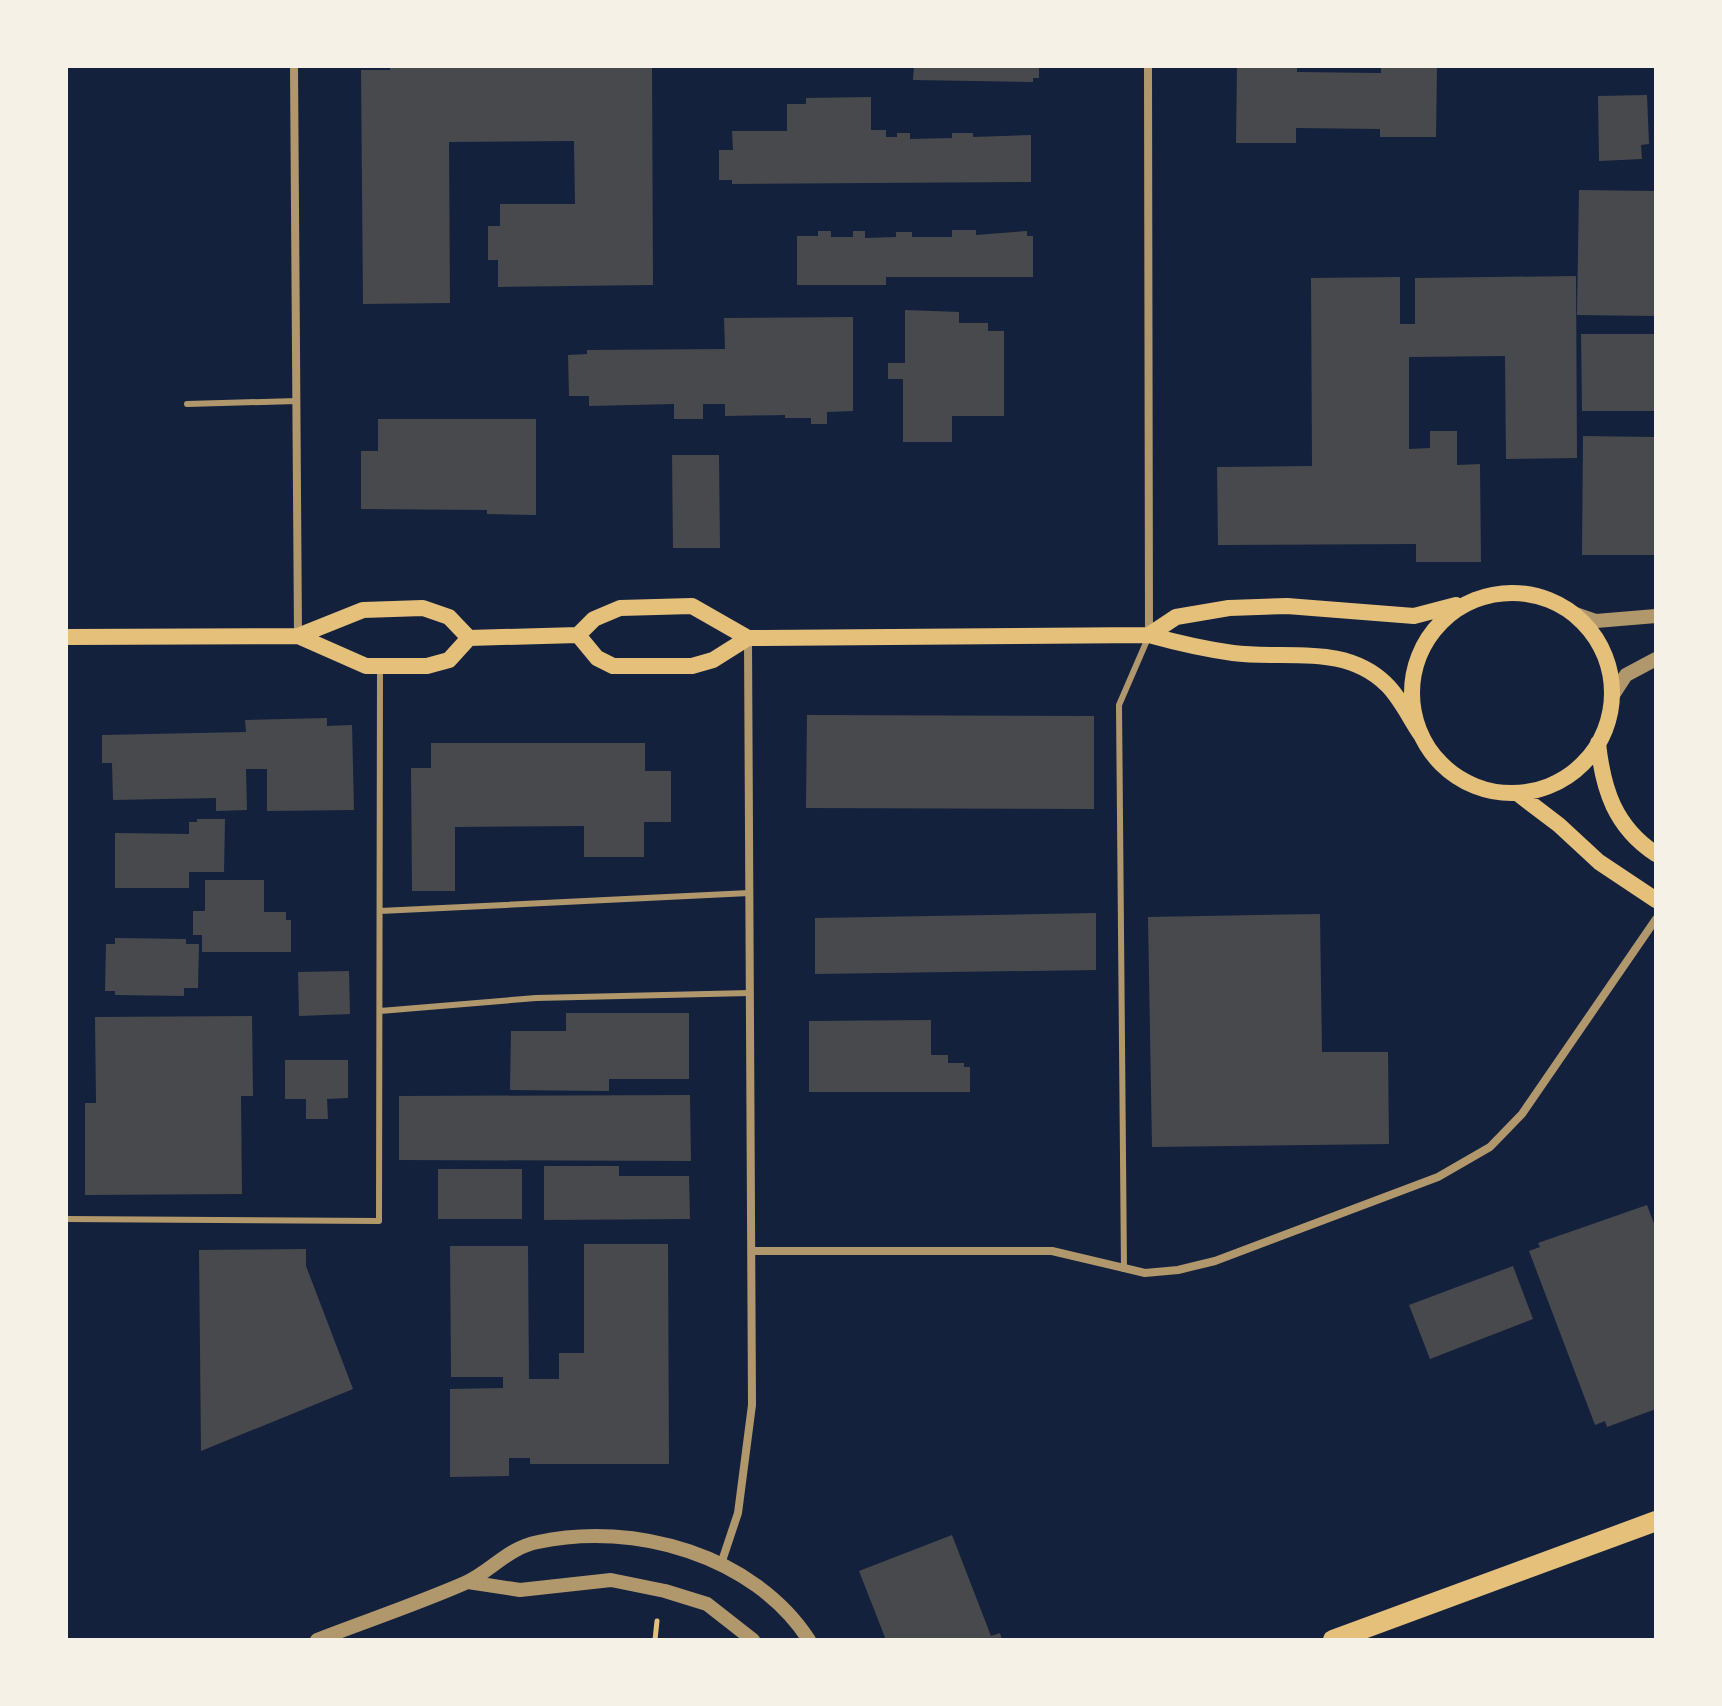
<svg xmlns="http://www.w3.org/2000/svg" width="1722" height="1706" font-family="'IBM Plex Serif',serif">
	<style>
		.building { fill: #48494c }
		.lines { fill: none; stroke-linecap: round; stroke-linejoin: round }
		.path { stroke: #e5c07b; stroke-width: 5 }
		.service { stroke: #b1986c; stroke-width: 6 }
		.minor { stroke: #b1986c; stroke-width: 8 }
		.tertiary { stroke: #b1986c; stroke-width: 14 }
		.secondary { stroke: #e5c07b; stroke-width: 16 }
		.primary { stroke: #e5c07b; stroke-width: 20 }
	</style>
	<rect width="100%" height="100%" fill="#14213d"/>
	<path class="building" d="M 390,66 L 652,66 L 653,285 L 498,287 L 498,260 L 488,260 L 488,226 L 500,226 L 500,204 L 575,204 L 574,141 L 449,142 L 450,303 L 363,304 L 361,70 L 390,70 Z
		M 914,66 L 1039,66 L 1039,78 L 1033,78 L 1033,82 L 913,80 Z
		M 1237,66 L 1297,66 L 1297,72 L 1381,73 L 1381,66 L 1437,66 L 1436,137 L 1380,137 L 1380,129 L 1296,128 L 1296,143 L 1236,143 Z
		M 1647,95 L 1649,144 L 1641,145 L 1642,159 L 1599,161 L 1598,96 Z
		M 871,97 L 871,130 L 886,130 L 886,137 L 897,137 L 897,133 L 910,133 L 910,139 L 952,138 L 952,133 L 973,133 L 973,137 L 1031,135 L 1031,182 L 732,184 L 732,180 L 719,180 L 719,150 L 733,150 L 732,131 L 787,131 L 787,104 L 806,104 L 806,98 Z
		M 1579,190 L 1656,191 L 1656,316 L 1577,315 Z
		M 952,230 L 976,230 L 976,235 L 1027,231 L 1027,236 L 1033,236 L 1033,277 L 886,277 L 886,285 L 797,285 L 797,236 L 818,236 L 818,231 L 831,231 L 831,237 L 853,237 L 853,231 L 865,231 L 865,238 L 896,237 L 896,232 L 912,232 L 912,237 L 952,237 Z
		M 1576,276 L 1577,458 L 1506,459 L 1505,356 L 1409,357 L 1409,449 L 1430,448 L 1430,431 L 1457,431 L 1457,465 L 1480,464 L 1481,562 L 1416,562 L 1416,544 L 1218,545 L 1217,467 L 1312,466 L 1311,278 L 1400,277 L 1400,324 L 1415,324 L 1415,278 Z
		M 905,310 L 959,312 L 959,323 L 988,323 L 988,331 L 1004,331 L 1004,416 L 952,416 L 952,442 L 903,442 L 903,379 L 888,379 L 888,363 L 905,363 Z
		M 853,317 L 853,411 L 827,412 L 827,424 L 811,424 L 811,418 L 785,418 L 785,415 L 725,416 L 725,404 L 703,404 L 703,419 L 674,419 L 674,404 L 589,406 L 589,396 L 569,396 L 568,355 L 587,354 L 587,350 L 725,349 L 724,318 Z
		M 1581,334 L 1656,334 L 1656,411 L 1582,411 Z
		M 378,419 L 536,419 L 536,515 L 487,514 L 487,510 L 361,509 L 361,451 L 378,451 Z
		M 1583,436 L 1656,437 L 1656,555 L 1582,555 Z
		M 672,455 L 719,455 L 720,548 L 673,548 Z
		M 807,715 L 1094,716 L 1094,809 L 806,808 Z
		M 327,718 L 327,726 L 352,725 L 354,810 L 267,811 L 267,769 L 246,769 L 247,810 L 216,811 L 216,798 L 113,800 L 112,763 L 102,763 L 102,735 L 246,732 L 245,720 Z
		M 431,743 L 645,743 L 645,771 L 671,771 L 671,822 L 644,822 L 644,857 L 584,857 L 584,826 L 455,827 L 455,891 L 412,891 L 411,768 L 431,768 Z
		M 197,819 L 225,819 L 224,872 L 189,872 L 189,888 L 115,888 L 115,833 L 189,834 L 189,822 L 197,822 Z
		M 205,880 L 264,880 L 264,912 L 286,912 L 286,920 L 291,920 L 291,952 L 202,952 L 202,935 L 193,935 L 193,911 L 205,911 Z
		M 1096,913 L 1096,970 L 815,974 L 815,918 Z
		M 1320,914 L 1322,1052 L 1388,1052 L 1389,1144 L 1152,1147 L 1148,917 Z
		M 115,938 L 186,939 L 186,944 L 199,944 L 198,988 L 184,988 L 184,996 L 115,995 L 115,991 L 105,991 L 106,944 L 115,944 Z
		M 349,971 L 350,1014 L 299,1016 L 298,972 Z
		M 566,1013 L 689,1013 L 689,1079 L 609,1079 L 609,1091 L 510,1090 L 511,1031 L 566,1031 Z
		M 252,1016 L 253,1096 L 241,1096 L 242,1194 L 85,1195 L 85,1103 L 96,1103 L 95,1017 Z
		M 931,1020 L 931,1055 L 948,1055 L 948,1063 L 964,1063 L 964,1067 L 970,1067 L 970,1092 L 809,1092 L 809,1021 Z
		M 285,1060 L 348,1060 L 348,1098 L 327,1099 L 328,1119 L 306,1119 L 306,1099 L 285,1099 Z
		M 690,1095 L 691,1161 L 399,1160 L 399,1096 Z
		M 544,1166 L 619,1166 L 619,1176 L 689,1176 L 690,1219 L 544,1220 Z
		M 438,1169 L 522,1169 L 522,1219 L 438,1219 Z
		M 1647,1205 L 1656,1229 L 1656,1409 L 1607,1427 L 1605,1421 L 1595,1425 L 1529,1251 L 1540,1247 L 1538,1243 Z
		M 584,1244 L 668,1244 L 669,1464 L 530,1464 L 530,1458 L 509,1458 L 509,1476 L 450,1477 L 450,1389 L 503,1388 L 503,1377 L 451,1377 L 450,1246 L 528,1246 L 529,1379 L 559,1379 L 559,1353 L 584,1353 Z
		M 306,1249 L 306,1266 L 353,1389 L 201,1451 L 199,1250 Z
		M 1513,1266 L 1533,1319 L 1430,1359 L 1409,1305 Z
		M 952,1535 L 991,1636 L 1000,1633 L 1002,1640 L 886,1640 L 859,1571 Z"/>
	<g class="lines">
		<path class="path" d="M 655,1640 L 657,1621"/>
		<path class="service" d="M 187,404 L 297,401
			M 380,911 L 749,893
			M 380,1011 L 536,998 L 750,993
			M 66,1219 L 379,1221 L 380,669
			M 1124,1269 L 1119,705 L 1148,638"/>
		<path class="minor" d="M 294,66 L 298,635
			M 1148,66 L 1149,634
			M 752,1251 L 1052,1251 L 1145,1273 L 1178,1270 L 1215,1261 L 1438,1177 L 1490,1147 L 1522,1114 L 1656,919
			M 721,1564 L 738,1513 L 752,1405 L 748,640"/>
		<path class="tertiary" d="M 1573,613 L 1596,621 L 1656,616
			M 1613,695 L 1626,675 L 1656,659
			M 468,1582 L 520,1590 L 611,1580 L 665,1591 L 707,1604 L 753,1640
			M 317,1640 C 366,1621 417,1604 465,1583 C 492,1571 507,1548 538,1542 C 634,1521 754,1555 809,1640"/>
		<path class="secondary" d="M1412 693a100 100 0 1 1 200 0a100 100 0 1 1-200 0Z
			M 578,635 L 597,658 L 613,666 L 692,666 L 713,660 L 748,638
			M 1149,635 L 1176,617 L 1229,608 L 1287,606 L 1414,616 L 1456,605
			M 298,636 L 366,666 L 427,666 L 449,660 L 469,638
			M 66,637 L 298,636 L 363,610 L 423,608 L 449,617 L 469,638 L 578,635 L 594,619 L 620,608 L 692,606 L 748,638 L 1149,635 C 1178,643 1204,649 1233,653 C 1285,660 1344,643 1386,684 C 1400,697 1410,719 1421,735
			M 1598,743 C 1603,790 1615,827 1656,854
			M 1517,793 L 1559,825 L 1599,862 L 1656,900"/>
		<path class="primary" d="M 1333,1640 L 1656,1521"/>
	</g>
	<rect width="1722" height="1706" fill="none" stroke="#f6f1e7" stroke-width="136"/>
</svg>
